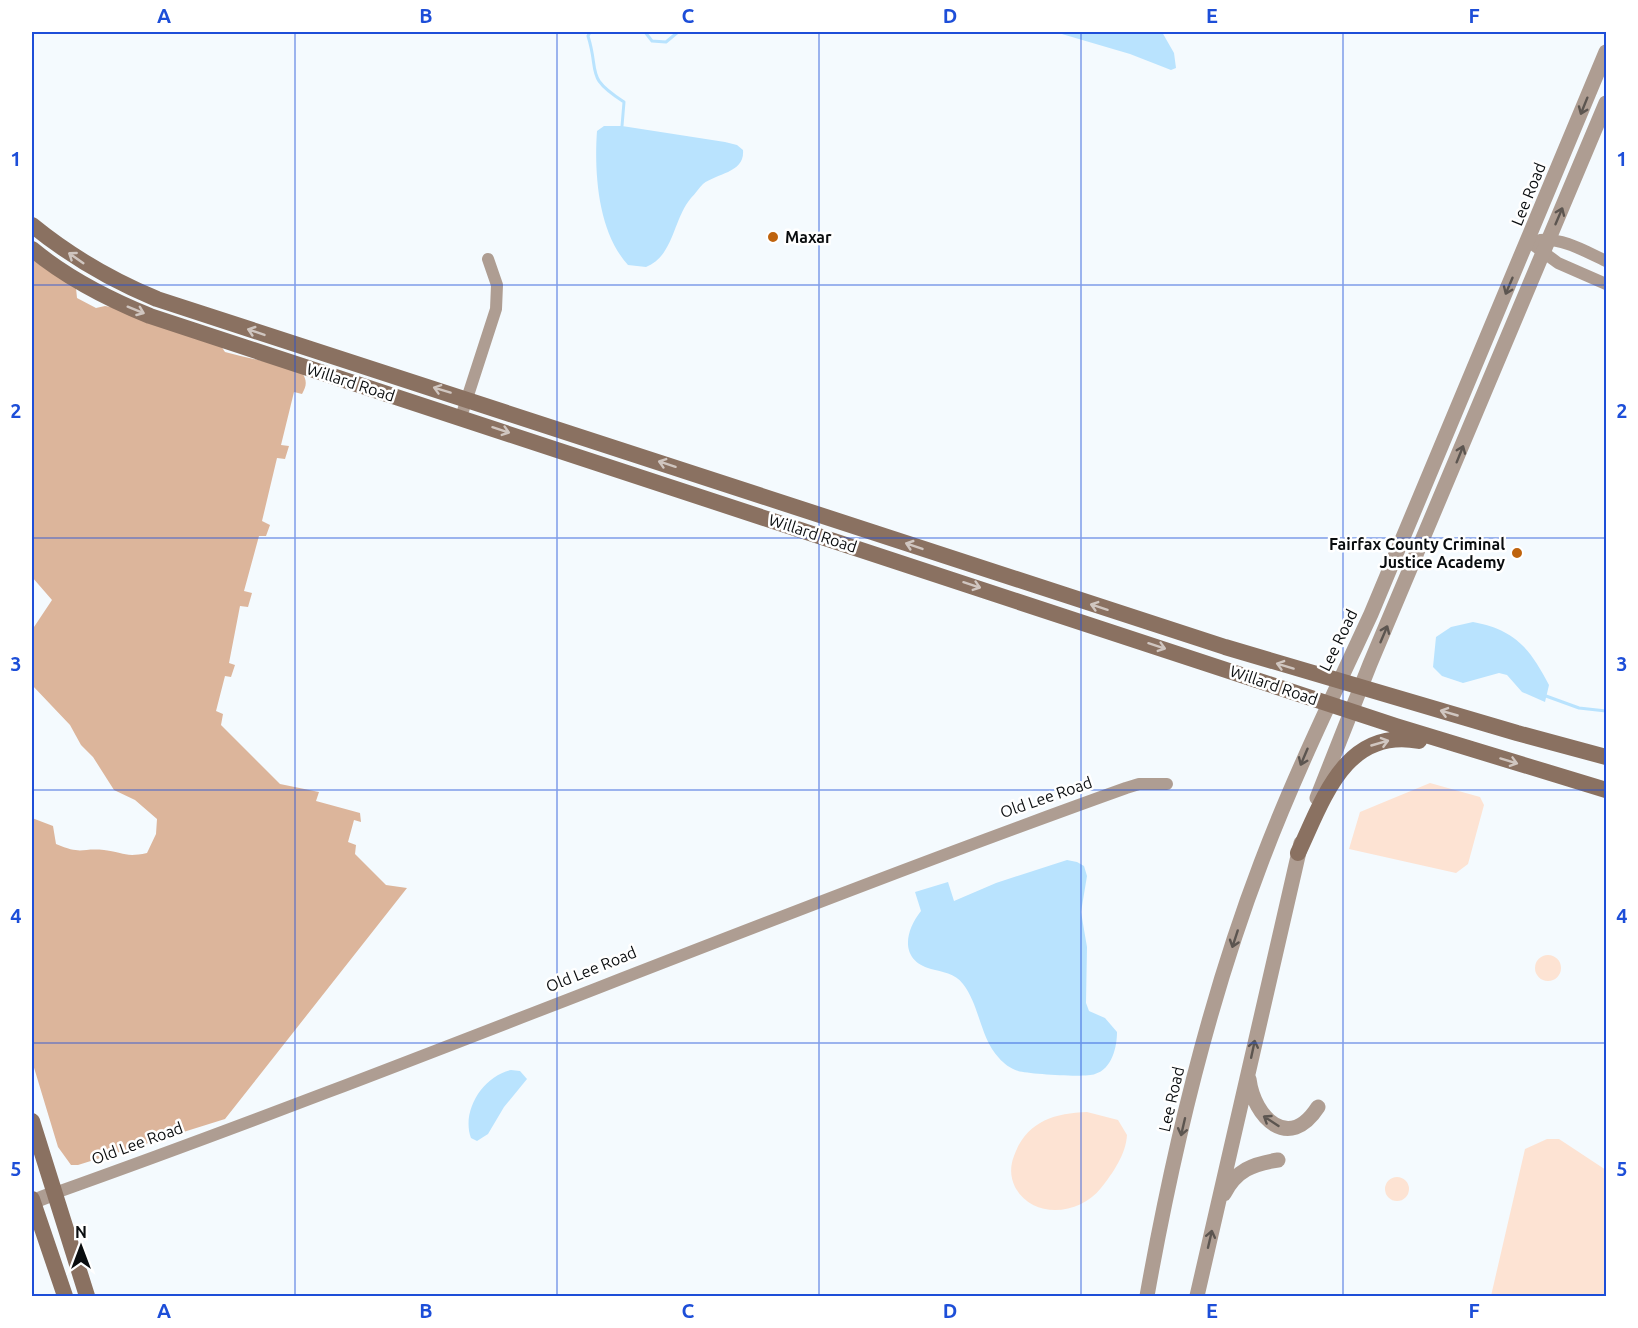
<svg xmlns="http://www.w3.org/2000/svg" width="1638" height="1328" font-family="Ubuntu,sans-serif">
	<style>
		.green { fill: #fde3d3 }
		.forest { fill: #dcb59b }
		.water { fill: #b9e3fe }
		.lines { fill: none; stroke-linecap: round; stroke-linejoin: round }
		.stream { stroke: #b9e3fe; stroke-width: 3 }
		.minor { stroke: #ae9d92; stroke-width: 12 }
		.tertiary { stroke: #ae9d92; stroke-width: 15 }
		.secondary { stroke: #8a7161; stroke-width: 16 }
		.oneway { stroke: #5c5550 }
		.oneway2 { stroke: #d0c6c0 }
		.grid { fill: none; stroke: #1d4ed8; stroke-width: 1.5; stroke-opacity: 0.55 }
		.poi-dot { fill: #bf630d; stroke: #fff; stroke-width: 2 }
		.labels { text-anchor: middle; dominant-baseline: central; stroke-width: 5; stroke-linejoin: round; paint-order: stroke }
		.street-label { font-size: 16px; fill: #0a0d0f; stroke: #fff }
		.poi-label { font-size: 16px; font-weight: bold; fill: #0a0d0f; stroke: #fff; text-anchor: start }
		.neatline { fill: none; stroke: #1d4ed8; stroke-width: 2 }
		.grid-label { font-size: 20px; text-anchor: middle; font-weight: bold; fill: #1d4ed8 }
	</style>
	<rect width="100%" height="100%" fill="#f4fafe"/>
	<path class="green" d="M 1430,783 L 1480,797 L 1484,805 L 1468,864 L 1456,873 L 1349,849 L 1360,812 Z
		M1535 968a13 13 0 1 1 26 0a13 13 0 1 1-26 0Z
		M 1087,1112 L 1118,1120 L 1127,1135 C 1126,1154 1113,1173 1101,1188 C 1080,1215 1033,1220 1015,1187 C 1010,1177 1010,1166 1014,1156 C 1026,1122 1054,1113 1087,1112 Z
		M 1547,1139 L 1559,1139 L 1606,1170 L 1606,1244 L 1604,1246 L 1606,1296 L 1491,1296 L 1525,1149 Z
		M1385 1189a12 12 0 1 1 24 0a12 12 0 1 1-24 0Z"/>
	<path class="forest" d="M 32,258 L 76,288 L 77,298 L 96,308 L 105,306 L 117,308 L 221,346 L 225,352 C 251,359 276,363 302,372 C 307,381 307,385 302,394 L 294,392 L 281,445 L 289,446 L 285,459 L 277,458 L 262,521 L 270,525 L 266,536 L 259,536 L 244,591 L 252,593 L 248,607 L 240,606 L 229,663 L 235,665 L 231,677 L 225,676 L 216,711 L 223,714 L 221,725 L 280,784 L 319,792 L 316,801 L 360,813 L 361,822 L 354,820 L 348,842 L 356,845 L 355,854 L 386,885 L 407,888 L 225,1119 L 78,1165 L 71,1165 L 58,1147 L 32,1061 L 32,818 L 53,826 L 56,844 C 82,855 80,848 104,850 C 124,852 124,858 147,853 L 156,834 L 157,819 L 135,800 L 114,790 L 93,757 L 81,745 L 70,725 L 32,685 L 32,630 L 52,600 L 32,577 Z"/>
	<path class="water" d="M 1055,32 L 1162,32 L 1174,53 L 1176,68 L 1171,70 L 1130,54 Z
		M 604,126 L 622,126 L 725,142 L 737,145 L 743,150 C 745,173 717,173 703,184 C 699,188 695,194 691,198 C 673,219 674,256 646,267 L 628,265 C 598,232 594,173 597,131 Z
		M 1473,622 C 1516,630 1530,649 1549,685 L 1545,702 L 1522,692 L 1507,675 L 1499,673 L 1463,683 L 1442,676 L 1433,667 L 1436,637 L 1451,627 Z
		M 1067,860 L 1077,862 L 1084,866 L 1087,876 L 1081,912 L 1087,947 L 1086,1003 L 1089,1011 L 1105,1018 L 1117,1032 C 1117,1047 1112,1069 1095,1074 C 1086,1078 1029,1074 1018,1071 C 1011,1069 1003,1063 999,1058 C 980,1038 980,1006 963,984 C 955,973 942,972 931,969 C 899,960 905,931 921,911 L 915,892 L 948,882 L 954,901 L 996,883 Z
		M 511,1070 L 520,1071 L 527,1079 L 504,1107 L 488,1134 L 477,1141 L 471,1138 C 461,1111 483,1076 511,1070 Z"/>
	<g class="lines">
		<path class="stream" d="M 585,32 L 588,32
			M 590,32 L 588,36 C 600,74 584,76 624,102 L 622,126
			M 645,32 L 652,41 L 666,42 L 678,32
			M 1546,696 L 1579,708 L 1606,711"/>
		<path class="minor" d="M 1540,240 C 1564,238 1586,252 1606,261
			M 1528,241 L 1558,263 L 1606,284
			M 461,417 L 496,309 L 497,285 L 488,259
			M 55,1193 C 414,1065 766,917 1126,788 L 1139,784 L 1167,784"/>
		<path class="tertiary" d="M 1317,798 L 1370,664 L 1606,103
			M 1249,1079 C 1254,1118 1289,1152 1318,1107
			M 1224,1194 C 1236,1170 1253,1164 1278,1160
			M 32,1202 L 55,1193
			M 1147,1296 C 1173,1150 1208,1002 1261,863 C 1293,778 1333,696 1371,614 L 1606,52
			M 1197,1296 L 1301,843"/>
		<path class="secondary" d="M 32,225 C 70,256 111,280 157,299 L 1225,647 L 1517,733 L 1606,757
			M 32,249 C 67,278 108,299 150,316 L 1396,726 L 1606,790
			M 1298,853 C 1323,800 1345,727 1419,741
			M 32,1121 L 87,1296
			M 32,1199 L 65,1296"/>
	</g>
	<defs><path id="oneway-shaft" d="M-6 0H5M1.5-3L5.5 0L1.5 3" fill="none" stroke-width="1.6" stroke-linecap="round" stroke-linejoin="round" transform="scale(1.5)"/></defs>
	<g class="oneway">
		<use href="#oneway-shaft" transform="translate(1584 106) rotate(112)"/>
		<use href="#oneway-shaft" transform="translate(1559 216) rotate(-67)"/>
		<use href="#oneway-shaft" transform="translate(1509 286) rotate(113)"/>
		<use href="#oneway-shaft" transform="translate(1460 454) rotate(-68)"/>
		<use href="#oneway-shaft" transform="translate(1384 634) rotate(-67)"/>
		<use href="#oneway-shaft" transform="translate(1304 757) rotate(113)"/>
		<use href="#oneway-shaft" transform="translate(1235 939) rotate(108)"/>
		<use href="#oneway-shaft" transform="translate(1253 1049) rotate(-78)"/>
		<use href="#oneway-shaft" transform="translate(1271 1121) rotate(-147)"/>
		<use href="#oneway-shaft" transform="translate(1183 1127) rotate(103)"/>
		<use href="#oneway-shaft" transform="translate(1210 1239) rotate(-77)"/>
	</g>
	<g class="oneway2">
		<use href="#oneway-shaft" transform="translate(76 258) rotate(-145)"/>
		<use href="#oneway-shaft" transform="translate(136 310) rotate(22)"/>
		<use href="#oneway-shaft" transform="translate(256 332) rotate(-161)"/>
		<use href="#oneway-shaft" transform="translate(442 390) rotate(-163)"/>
		<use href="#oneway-shaft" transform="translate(501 430) rotate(18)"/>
		<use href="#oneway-shaft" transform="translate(667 464) rotate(-162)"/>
		<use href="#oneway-shaft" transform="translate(914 546) rotate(-161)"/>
		<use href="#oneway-shaft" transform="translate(972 585) rotate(18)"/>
		<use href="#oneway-shaft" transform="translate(1099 607) rotate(-162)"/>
		<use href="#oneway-shaft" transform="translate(1157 646) rotate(18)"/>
		<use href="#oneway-shaft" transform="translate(1285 666) rotate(-163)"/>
		<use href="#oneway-shaft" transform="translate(1449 713) rotate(-164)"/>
		<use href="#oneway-shaft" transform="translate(1380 743) rotate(-16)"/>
		<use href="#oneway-shaft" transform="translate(1509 761) rotate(17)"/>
	</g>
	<path class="grid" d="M 295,32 L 295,1296M 557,32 L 557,1296M 819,32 L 819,1296M 1081,32 L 1081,1296M 1343,32 L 1343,1296M 32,285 L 1606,285M 32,538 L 1606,538M 32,790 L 1606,790M 32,1043 L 1606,1043"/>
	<g class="poi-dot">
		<circle cx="773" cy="237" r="6"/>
		<circle cx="1517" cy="553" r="6"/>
	</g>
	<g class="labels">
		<g class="street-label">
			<text transform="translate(1528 194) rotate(-68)">Lee Road</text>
			<text transform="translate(351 382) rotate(18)">Willard Road</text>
			<text transform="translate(813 533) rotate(18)">Willard Road</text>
			<text transform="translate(1338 640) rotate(-64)">Lee Road</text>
			<text transform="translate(1274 685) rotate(19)">Willard Road</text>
			<text transform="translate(1046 797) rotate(-19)">Old Lee Road</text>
			<text transform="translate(591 969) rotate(-22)">Old Lee Road</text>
			<text transform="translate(1171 1099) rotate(-77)">Lee Road</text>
			<text transform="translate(137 1143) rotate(-20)">Old Lee Road</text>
		</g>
		<g class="poi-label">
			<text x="785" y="237">Maxar</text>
			<text x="1505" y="544" text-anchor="end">Fairfax County Criminal<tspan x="1505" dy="18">Justice Academy</tspan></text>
		</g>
	</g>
	<rect width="1638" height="1328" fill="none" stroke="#ffffff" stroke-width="66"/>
	<g transform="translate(81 1247)" stroke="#ffffff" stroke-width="4.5" paint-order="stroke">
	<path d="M0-4.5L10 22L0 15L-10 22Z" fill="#0a0d0f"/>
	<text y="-9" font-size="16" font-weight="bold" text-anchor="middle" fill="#0a0d0f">N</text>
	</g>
	<rect x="33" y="33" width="1572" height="1262" class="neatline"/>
	<g class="grid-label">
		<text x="164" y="23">A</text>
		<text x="426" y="23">B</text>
		<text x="688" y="23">C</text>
		<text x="950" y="23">D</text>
		<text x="1212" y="23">E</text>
		<text x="1474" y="23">F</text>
		<text x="16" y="166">1</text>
		<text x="1622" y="166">1</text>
		<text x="16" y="418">2</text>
		<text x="1622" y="418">2</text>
		<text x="16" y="671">3</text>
		<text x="1622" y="671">3</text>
		<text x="16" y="923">4</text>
		<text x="1622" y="923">4</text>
		<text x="16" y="1176">5</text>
		<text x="1622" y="1176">5</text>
		<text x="164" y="1318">A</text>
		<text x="426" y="1318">B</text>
		<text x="688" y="1318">C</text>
		<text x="950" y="1318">D</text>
		<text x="1212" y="1318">E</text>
		<text x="1474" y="1318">F</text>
	</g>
</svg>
